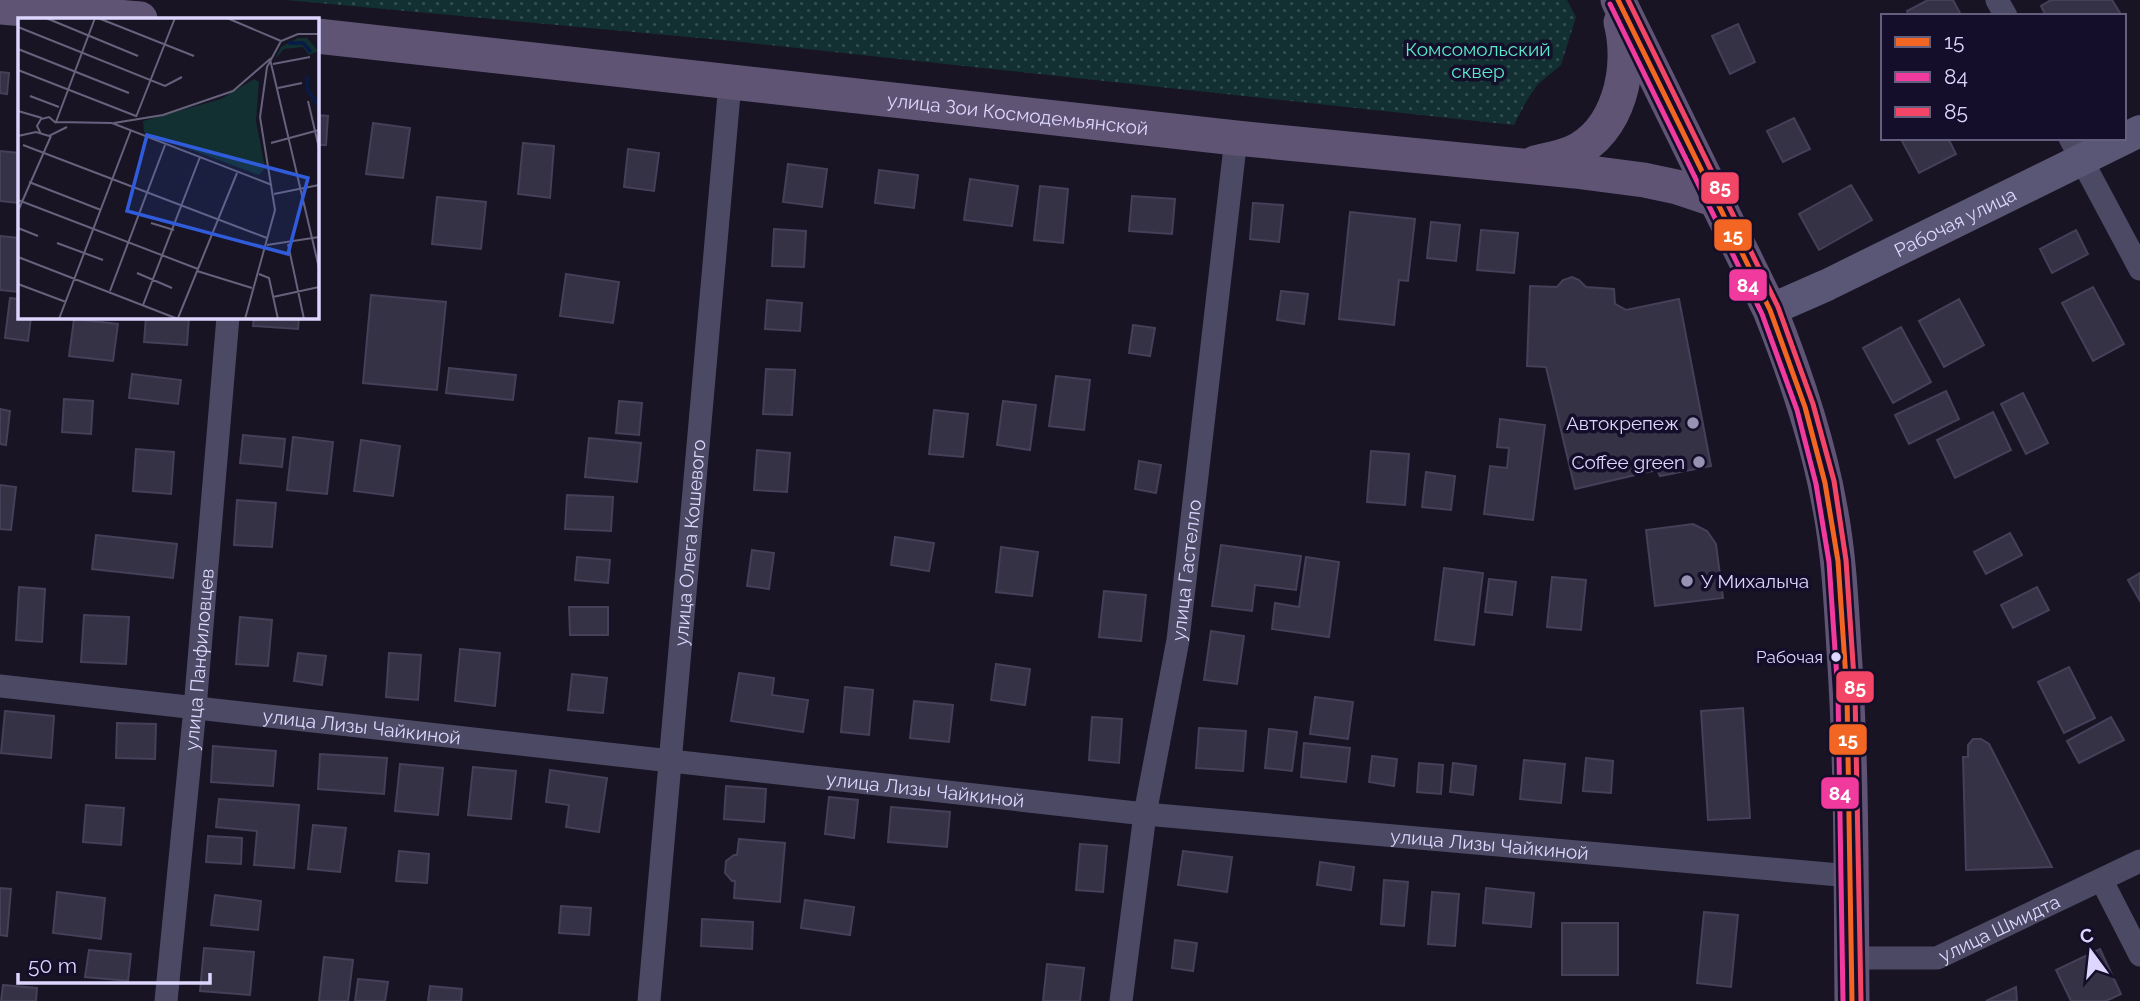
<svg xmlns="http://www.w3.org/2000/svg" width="2140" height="1001" font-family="Raleway,sans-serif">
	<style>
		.park { fill: url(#park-dots) }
		.building { fill: #363246; stroke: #453f58; stroke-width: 2 }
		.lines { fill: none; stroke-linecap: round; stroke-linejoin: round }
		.street { stroke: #4c4965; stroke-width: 23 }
		.secondary { stroke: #595676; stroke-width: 32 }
		.primary { stroke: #605475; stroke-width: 35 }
		.bus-1-casing { stroke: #140e2a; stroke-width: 10 }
		.bus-2-casing { stroke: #140e2a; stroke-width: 10 }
		.bus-3-casing { stroke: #140e2a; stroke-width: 10 }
		.bus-1 { stroke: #f26522; stroke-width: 5 }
		.bus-2 { stroke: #f13a9d; stroke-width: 5 }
		.bus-3 { stroke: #f34667; stroke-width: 5 }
		.poi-dot { fill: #9893b2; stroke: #140e2a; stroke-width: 2.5 }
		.bus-dot { fill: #ddd7ff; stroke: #140e2a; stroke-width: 2.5 }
		.labels { text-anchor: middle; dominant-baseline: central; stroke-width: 7; stroke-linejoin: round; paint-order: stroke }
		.bus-label { font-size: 17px; fill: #ddd7ff; stroke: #140e2a; text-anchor: end }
		.park-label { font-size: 19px; fill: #59e9cc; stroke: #140e2a }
		.street-label { font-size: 19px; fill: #ddd7ff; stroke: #140e2a }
		.poi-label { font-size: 19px; fill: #ddd7ff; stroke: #140e2a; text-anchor: end }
		.inset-river { fill: none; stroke: #081b47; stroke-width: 3.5 }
		.inset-road { fill: none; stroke: #67627c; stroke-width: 2 }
		.view { fill: #305cdc; fill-opacity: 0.15; stroke: #305cdc; stroke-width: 3.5 }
		.inset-edge { fill: none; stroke: #ddd7ff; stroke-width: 3.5 }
		.line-badge { stroke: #140e2a; stroke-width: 2.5 }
		.badge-label { font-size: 19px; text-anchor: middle; font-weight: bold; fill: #fff }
	</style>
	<defs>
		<pattern id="park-dots" width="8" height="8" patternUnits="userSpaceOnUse" patternTransform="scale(1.75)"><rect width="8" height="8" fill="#123032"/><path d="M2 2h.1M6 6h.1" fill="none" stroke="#344d51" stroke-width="1.8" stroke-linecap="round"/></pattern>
	</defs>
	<rect width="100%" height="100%" fill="#181424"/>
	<path class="park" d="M 286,0 L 1567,0 L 1576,17 L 1561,65 L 1538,84 L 1527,100 L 1514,125 L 732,41 Z"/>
	<path class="building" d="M 1928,0 L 1953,0 L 1961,15 L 1909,16 L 1907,11 Z
		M 2051,0 L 2112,0 L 2120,13 L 2115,16 L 2046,16 L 2041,6 Z
		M 1738,24 L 1755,62 L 1730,74 L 1712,36 Z
		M 0,72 L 9,73 L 7,94 L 0,93 Z
		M 317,115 L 328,116 L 326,145 L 317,145 Z
		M 1794,118 L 1810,149 L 1783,162 L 1767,131 Z
		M 373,123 L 410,128 L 403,178 L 366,174 Z
		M 1903,138 L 1948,138 L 1956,154 L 1919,173 L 1901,139 Z
		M 523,143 L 554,146 L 550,198 L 518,194 Z
		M 628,149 L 659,153 L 654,191 L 624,187 Z
		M 0,151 L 19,153 L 18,203 L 0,201 Z
		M 788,164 L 827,169 L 822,207 L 783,202 Z
		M 879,170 L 918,175 L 914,208 L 875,203 Z
		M 970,179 L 1018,186 L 1012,226 L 964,220 Z
		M 1851,185 L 1872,220 L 1819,250 L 1799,214 Z
		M 1040,186 L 1068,189 L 1063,243 L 1034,240 Z
		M 1132,196 L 1175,199 L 1172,234 L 1129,231 Z
		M 437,197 L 486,202 L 481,249 L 432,244 Z
		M 1253,203 L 1283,205 L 1279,242 L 1250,239 Z
		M 1350,212 L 1415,219 L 1408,281 L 1399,280 L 1394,325 L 1339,319 Z
		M 1431,222 L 1460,225 L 1456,261 L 1427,258 Z
		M 774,229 L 806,231 L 804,267 L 772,266 Z
		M 1481,230 L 1518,233 L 1514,273 L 1477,270 Z
		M 2076,230 L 2088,254 L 2052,273 L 2040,249 Z
		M 0,236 L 19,238 L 19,292 L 0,290 Z
		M 566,274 L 619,282 L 613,323 L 560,316 Z
		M 1572,277 L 1579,280 L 1586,287 L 1614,289 L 1615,304 L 1626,310 L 1679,299 L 1711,466 L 1660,476 L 1657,470 L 1575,489 L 1546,367 L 1527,366 L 1530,286 L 1557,287 L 1563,280 Z
		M 2093,287 L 2124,344 L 2093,361 L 2062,303 Z
		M 1281,291 L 1308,294 L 1304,324 L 1277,320 Z
		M 371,295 L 446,302 L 437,390 L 363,383 Z
		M 10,298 L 19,299 L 19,317 L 31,317 L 28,341 L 5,338 Z
		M 1959,299 L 1984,345 L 1944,367 L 1919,321 Z
		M 767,300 L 802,303 L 800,331 L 765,329 Z
		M 146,317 L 189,317 L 187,345 L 144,342 Z
		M 254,317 L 299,317 L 298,329 L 253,326 Z
		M 74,319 L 118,324 L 113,361 L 69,356 Z
		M 1133,325 L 1155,328 L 1150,356 L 1129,353 Z
		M 1901,327 L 1931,382 L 1893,403 L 1863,348 Z
		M 449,368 L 516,375 L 513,400 L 446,393 Z
		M 766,369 L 795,370 L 792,415 L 763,414 Z
		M 132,374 L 181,380 L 178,404 L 129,398 Z
		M 1056,376 L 1090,380 L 1084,430 L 1049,426 Z
		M 1946,391 L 1959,419 L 1909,444 L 1895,415 Z
		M 2023,393 L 2048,443 L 2026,454 L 2001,404 Z
		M 64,399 L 93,401 L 91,434 L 62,432 Z
		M 619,401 L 642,403 L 639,435 L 616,433 Z
		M 1003,401 L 1036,405 L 1030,450 L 997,445 Z
		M 0,409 L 10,411 L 6,445 L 0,444 Z
		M 934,410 L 968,414 L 963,457 L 929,454 Z
		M 1993,412 L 2011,450 L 1955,478 L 1937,440 Z
		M 1500,419 L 1545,425 L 1533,520 L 1484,514 L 1490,466 L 1507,468 L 1509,448 L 1497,447 Z
		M 243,435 L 285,439 L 282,467 L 240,463 Z
		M 293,437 L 333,442 L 327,494 L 287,490 Z
		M 589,438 L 641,443 L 637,482 L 585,477 Z
		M 361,440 L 400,446 L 393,496 L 354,491 Z
		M 136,449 L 174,452 L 171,494 L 133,491 Z
		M 757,450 L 790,453 L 787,492 L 754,490 Z
		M 1371,451 L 1409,454 L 1405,505 L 1367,502 Z
		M 1139,461 L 1161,465 L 1156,493 L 1135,489 Z
		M 1426,472 L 1455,476 L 1451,510 L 1422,507 Z
		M 0,485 L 16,487 L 11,530 L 0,529 Z
		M 567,495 L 613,497 L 611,531 L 565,529 Z
		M 237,500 L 276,503 L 272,547 L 234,545 Z
		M 1693,524 L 1707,531 L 1716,544 L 1723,598 L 1655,606 L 1646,530 Z
		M 2010,533 L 2022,555 L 1986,574 L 1974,552 Z
		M 96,535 L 177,544 L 173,578 L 92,569 Z
		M 895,537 L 934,543 L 929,571 L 891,565 Z
		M 1221,545 L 1301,556 L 1296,590 L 1255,585 L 1252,611 L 1212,606 Z
		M 1001,547 L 1038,552 L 1032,596 L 996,592 Z
		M 752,550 L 774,553 L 769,589 L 747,586 Z
		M 577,557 L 610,560 L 608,583 L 575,580 Z
		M 1306,557 L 1339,562 L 1329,637 L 1272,629 L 1275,603 L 1299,607 Z
		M 1444,568 L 1483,573 L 1474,645 L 1435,640 Z
		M 2140,573 L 2140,601 L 2128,580 Z
		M 1552,577 L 1586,580 L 1581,630 L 1547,627 Z
		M 1489,579 L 1516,582 L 1512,615 L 1485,612 Z
		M 19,587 L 45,589 L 42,642 L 16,640 Z
		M 2037,587 L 2049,610 L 2013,628 L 2001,605 Z
		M 1104,591 L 1146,595 L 1141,641 L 1099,637 Z
		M 569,607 L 608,607 L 608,635 L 570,635 Z
		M 84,615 L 129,617 L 126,664 L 81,662 Z
		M 240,617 L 272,620 L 268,666 L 236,664 Z
		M 1211,631 L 1244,636 L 1237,684 L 1204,680 Z
		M 460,649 L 500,653 L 495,706 L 455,701 Z
		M 298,653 L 326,656 L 322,685 L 294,681 Z
		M 389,653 L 421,655 L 418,700 L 386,697 Z
		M 996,664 L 1030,669 L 1025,705 L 991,700 Z
		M 2069,667 L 2095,718 L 2064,733 L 2038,682 Z
		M 739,673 L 774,678 L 772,695 L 808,700 L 803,732 L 731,721 Z
		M 572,674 L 607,678 L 603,713 L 568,710 Z
		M 845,687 L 873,690 L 869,735 L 841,732 Z
		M 1315,697 L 1353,702 L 1348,739 L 1310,734 Z
		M 914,701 L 953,705 L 949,742 L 910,738 Z
		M 1743,708 L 1750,818 L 1708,820 L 1701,711 Z
		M 5,711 L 54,716 L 51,758 L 1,753 Z
		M 1092,717 L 1122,719 L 1119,763 L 1089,760 Z
		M 2111,717 L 2124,740 L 2079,763 L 2067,741 Z
		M 117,723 L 156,724 L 155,759 L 116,758 Z
		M 1199,728 L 1246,731 L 1243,771 L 1196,768 Z
		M 1269,729 L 1297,732 L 1292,771 L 1265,768 Z
		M 1973,739 L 1981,739 L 1989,744 L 2052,867 L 1966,870 L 1963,757 L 1968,757 L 1968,745 Z
		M 1304,743 L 1350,748 L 1346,782 L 1301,777 Z
		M 213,746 L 276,751 L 273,786 L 211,782 Z
		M 320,754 L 387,758 L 384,794 L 318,789 Z
		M 1372,756 L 1397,759 L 1394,786 L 1369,782 Z
		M 1586,758 L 1613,761 L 1611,793 L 1583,791 Z
		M 1524,760 L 1565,764 L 1561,803 L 1520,799 Z
		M 1419,763 L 1443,765 L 1441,794 L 1417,792 Z
		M 1453,763 L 1476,766 L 1473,795 L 1450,792 Z
		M 400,764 L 443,768 L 438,815 L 395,811 Z
		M 473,767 L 516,771 L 511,819 L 468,815 Z
		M 550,770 L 607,778 L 599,832 L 566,827 L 569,805 L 546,802 Z
		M 726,786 L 766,789 L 764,822 L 724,819 Z
		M 829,797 L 858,800 L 854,838 L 825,834 Z
		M 219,799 L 299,805 L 294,868 L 254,865 L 257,831 L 216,827 Z
		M 86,805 L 124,808 L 121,845 L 83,842 Z
		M 891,807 L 950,812 L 947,847 L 888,842 Z
		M 313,825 L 346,828 L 340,872 L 308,869 Z
		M 208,836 L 242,838 L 241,864 L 206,862 Z
		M 739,839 L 785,843 L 780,902 L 734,898 L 735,881 L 732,881 L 725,873 L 726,861 L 734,855 L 737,855 Z
		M 1080,844 L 1107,846 L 1103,892 L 1076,890 Z
		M 399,851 L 429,854 L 427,883 L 396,881 Z
		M 1183,851 L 1232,857 L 1227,892 L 1178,885 Z
		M 1320,862 L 1354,867 L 1351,890 L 1317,885 Z
		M 1384,880 L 1408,882 L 1404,926 L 1381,924 Z
		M 0,888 L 11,889 L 7,936 L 0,935 Z
		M 1486,888 L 1534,893 L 1531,927 L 1483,923 Z
		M 57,892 L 105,898 L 101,939 L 53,933 Z
		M 1432,892 L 1459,894 L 1455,946 L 1428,944 Z
		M 215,895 L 261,901 L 258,930 L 211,925 Z
		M 805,900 L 854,907 L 850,935 L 801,928 Z
		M 561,906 L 591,908 L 589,935 L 559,933 Z
		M 1704,912 L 1738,915 L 1731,987 L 1697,983 Z
		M 702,919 L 753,922 L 752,949 L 701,946 Z
		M 1562,923 L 1618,923 L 1618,975 L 1562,975 Z
		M 1175,940 L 1197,943 L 1193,971 L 1172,968 Z
		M 204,948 L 254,952 L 250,995 L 200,991 Z
		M 2100,949 L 2121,994 L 2106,1001 L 2071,1001 L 2056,970 Z
		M 89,950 L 131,954 L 128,981 L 85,977 Z
		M 324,957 L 353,960 L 348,1001 L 319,1001 Z
		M 1047,964 L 1084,968 L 1080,1001 L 1043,1001 Z
		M 358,979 L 388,982 L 385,1001 L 355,1001 Z
		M 3,985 L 37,988 L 36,1001 L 1,1001 Z
		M 430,986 L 462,989 L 461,1001 L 428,1001 Z
		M 2016,987 L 2017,1001 L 1986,1001 Z"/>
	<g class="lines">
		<g class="street">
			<path d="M 1997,0 L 2006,16"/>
			<path d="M 2070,138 L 2140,269"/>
			<path id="s1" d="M 0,686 L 1145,814 L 1851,876"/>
			<path d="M 2102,881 L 2140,955"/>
			<path id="s2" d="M 1852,958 L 1937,958 L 2140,861"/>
			<path id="s3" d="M 166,1001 L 195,708 L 228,317"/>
			<path id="s4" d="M 649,1001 L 730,83"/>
			<path id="s5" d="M 1121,1001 L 1145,814 L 1178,640 L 1236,138"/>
		</g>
		<path class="secondary" id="s6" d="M 1770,310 L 1827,285 L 2140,131"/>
		<g class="primary">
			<path d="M 1618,0 L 1770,310 C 1795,373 1818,440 1830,508 C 1839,555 1841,602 1844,650 C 1852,767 1851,884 1852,1001"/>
			<path d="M 0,7 L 140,19"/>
			<path id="s7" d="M 317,36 L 1236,138 L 1575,171 L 1644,180 L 1677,187 L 1716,200"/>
			<path d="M 1535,163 C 1547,160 1560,158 1572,153 C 1619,132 1633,68 1621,22"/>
		</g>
		<defs>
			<path id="bus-1" d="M 1618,0 L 1770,310 L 1805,407 L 1825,483 L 1838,561 L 1847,694 L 1852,1001"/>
			<path id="bus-2" d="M 1610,4 L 1762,314 L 1797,410 L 1816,484 L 1829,562 L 1838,694 L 1843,1001"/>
			<path id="bus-3" d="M 1628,0 L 1778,307 L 1813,404 L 1834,481 L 1846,560 L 1855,693 L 1861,1001"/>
		</defs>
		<use href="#bus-1" class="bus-1-casing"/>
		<use href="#bus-2" class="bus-2-casing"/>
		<use href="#bus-3" class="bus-3-casing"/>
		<use href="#bus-1" class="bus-1"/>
		<use href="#bus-2" class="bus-2"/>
		<use href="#bus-3" class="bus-3"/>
	</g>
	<g class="poi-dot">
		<circle cx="1693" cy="423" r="7"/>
		<circle cx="1699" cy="462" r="7"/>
		<circle cx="1687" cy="581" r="7"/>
	</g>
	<circle class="bus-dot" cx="1836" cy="657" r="6"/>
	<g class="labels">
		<g class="bus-label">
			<text x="1823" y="657">Рабочая</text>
		</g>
		<g class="park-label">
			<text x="1478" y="49">Комсомольский<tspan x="1478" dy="22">сквер</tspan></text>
		</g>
		<g class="street-label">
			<text stroke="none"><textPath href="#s7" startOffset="705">улица Зои Космодемьянской</textPath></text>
			<text stroke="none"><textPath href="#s6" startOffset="205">Рабочая улица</textPath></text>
			<text stroke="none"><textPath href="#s4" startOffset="460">улица Олега Кошевого</textPath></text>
			<text stroke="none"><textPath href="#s5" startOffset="436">улица Гастелло</textPath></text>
			<text stroke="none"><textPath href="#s3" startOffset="343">улица Панфиловцев</textPath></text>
			<text stroke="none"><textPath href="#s1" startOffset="364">улица Лизы Чайкиной</textPath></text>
			<text stroke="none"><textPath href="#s1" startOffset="931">улица Лизы Чайкиной</textPath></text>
			<text stroke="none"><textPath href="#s1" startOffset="1498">улица Лизы Чайкиной</textPath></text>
			<text stroke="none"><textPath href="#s2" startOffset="154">улица Шмидта</textPath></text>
		</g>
		<g class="poi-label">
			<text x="1679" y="423">Автокрепеж</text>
			<text x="1685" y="462">Coffee green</text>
			<text x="1701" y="581" text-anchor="start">У Михалыча</text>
		</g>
	</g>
	<g transform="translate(18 18)">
		<rect width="301" height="301" fill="#181424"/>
		<path d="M 280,20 L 289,20 L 300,33 L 291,37 L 285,29 L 266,31 L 257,41 L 263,29 Z" fill="#123032"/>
		<path d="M 236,61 L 241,64 L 238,103 L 247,150 L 241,157 L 126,114 L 125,103 L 203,81 Z" fill="#123032"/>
		<path class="inset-river" d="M 270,25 L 285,25 L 293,34M 289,58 L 289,71 L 301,88"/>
		<path class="inset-road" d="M 28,0 L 120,38M 80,0 L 176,38M 209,0 L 263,23M 0,9 L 147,68 L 164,59M 0,31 L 111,75M 255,46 L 292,39M 0,52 L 118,98M 260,70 L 284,65M 12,78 L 41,89M 290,83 L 301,130M 0,93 L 24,100M 118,99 L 157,0M 38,104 L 77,0M 38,104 L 94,105 L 254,167M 96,105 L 145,97 L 215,73 L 252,41 L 301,250M 23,116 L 19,108 L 23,101 L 31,99 L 38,105M 0,118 L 18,114 L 31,118 L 49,109M 253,125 L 301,112M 5,127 L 249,220M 11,164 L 83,192M 256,176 L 301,167M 0,182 L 180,251M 0,193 L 33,118M 133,205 L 156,212M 0,210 L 20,218M 39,225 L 85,242M 270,226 L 286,301M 249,227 L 301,219M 0,239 L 160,301M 179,253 L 234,270M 119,255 L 154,270M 241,256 L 251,260 L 260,301M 0,266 L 48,284M 92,273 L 147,127M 255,279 L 301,269M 125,287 L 182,139M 160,300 L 219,155M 41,301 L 113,112M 227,301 L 257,192 L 242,99 L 249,49 L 263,23 L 280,16 L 301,16"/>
		<path class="view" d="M 129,117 L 290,160 L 270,236 L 109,193 Z"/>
		<rect width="301" height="301" class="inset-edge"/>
	</g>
	<g class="line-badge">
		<rect x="1700" y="171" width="40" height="34" rx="7" fill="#f34667"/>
		<rect x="1713" y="218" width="40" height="34" rx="7" fill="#f26522"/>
		<rect x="1728" y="268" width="40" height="34" rx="7" fill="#f13a9d"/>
		<rect x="1835" y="670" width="40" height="34" rx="7" fill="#f34667"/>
		<rect x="1828" y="723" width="40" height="33" rx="7" fill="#f26522"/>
		<rect x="1820" y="776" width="40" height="34" rx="7" fill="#f13a9d"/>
	</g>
	<g class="badge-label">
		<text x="1720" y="194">85</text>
		<text x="1733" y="242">15</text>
		<text x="1748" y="292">84</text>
		<text x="1855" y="694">85</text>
		<text x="1848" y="746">15</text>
		<text x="1840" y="800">84</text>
	</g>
	<rect x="1881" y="14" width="245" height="126" fill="#140e2a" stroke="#645e7f" stroke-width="2"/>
	<rect x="1895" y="37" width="35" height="10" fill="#f26522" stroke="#645e7f" stroke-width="2"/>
	<text x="1944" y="49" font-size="21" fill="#ddd7ff">15</text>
	<rect x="1895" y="72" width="35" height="10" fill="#f13a9d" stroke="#645e7f" stroke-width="2"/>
	<text x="1944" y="84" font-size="21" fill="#ddd7ff">84</text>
	<rect x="1895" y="107" width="35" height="10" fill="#f34667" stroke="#645e7f" stroke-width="2"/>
	<text x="1944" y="119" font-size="21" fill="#ddd7ff">85</text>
	<g transform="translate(2091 952) rotate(345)" stroke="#140e2a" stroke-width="5" paint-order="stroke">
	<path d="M0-5L12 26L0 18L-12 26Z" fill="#ddd7ff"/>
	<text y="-10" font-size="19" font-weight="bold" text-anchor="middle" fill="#ddd7ff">С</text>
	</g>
	<path d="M18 973v10h192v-10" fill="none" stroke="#ddd7ff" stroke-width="3.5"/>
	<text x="28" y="973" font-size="21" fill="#ddd7ff" stroke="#140e2a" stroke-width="5" paint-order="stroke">50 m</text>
</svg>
